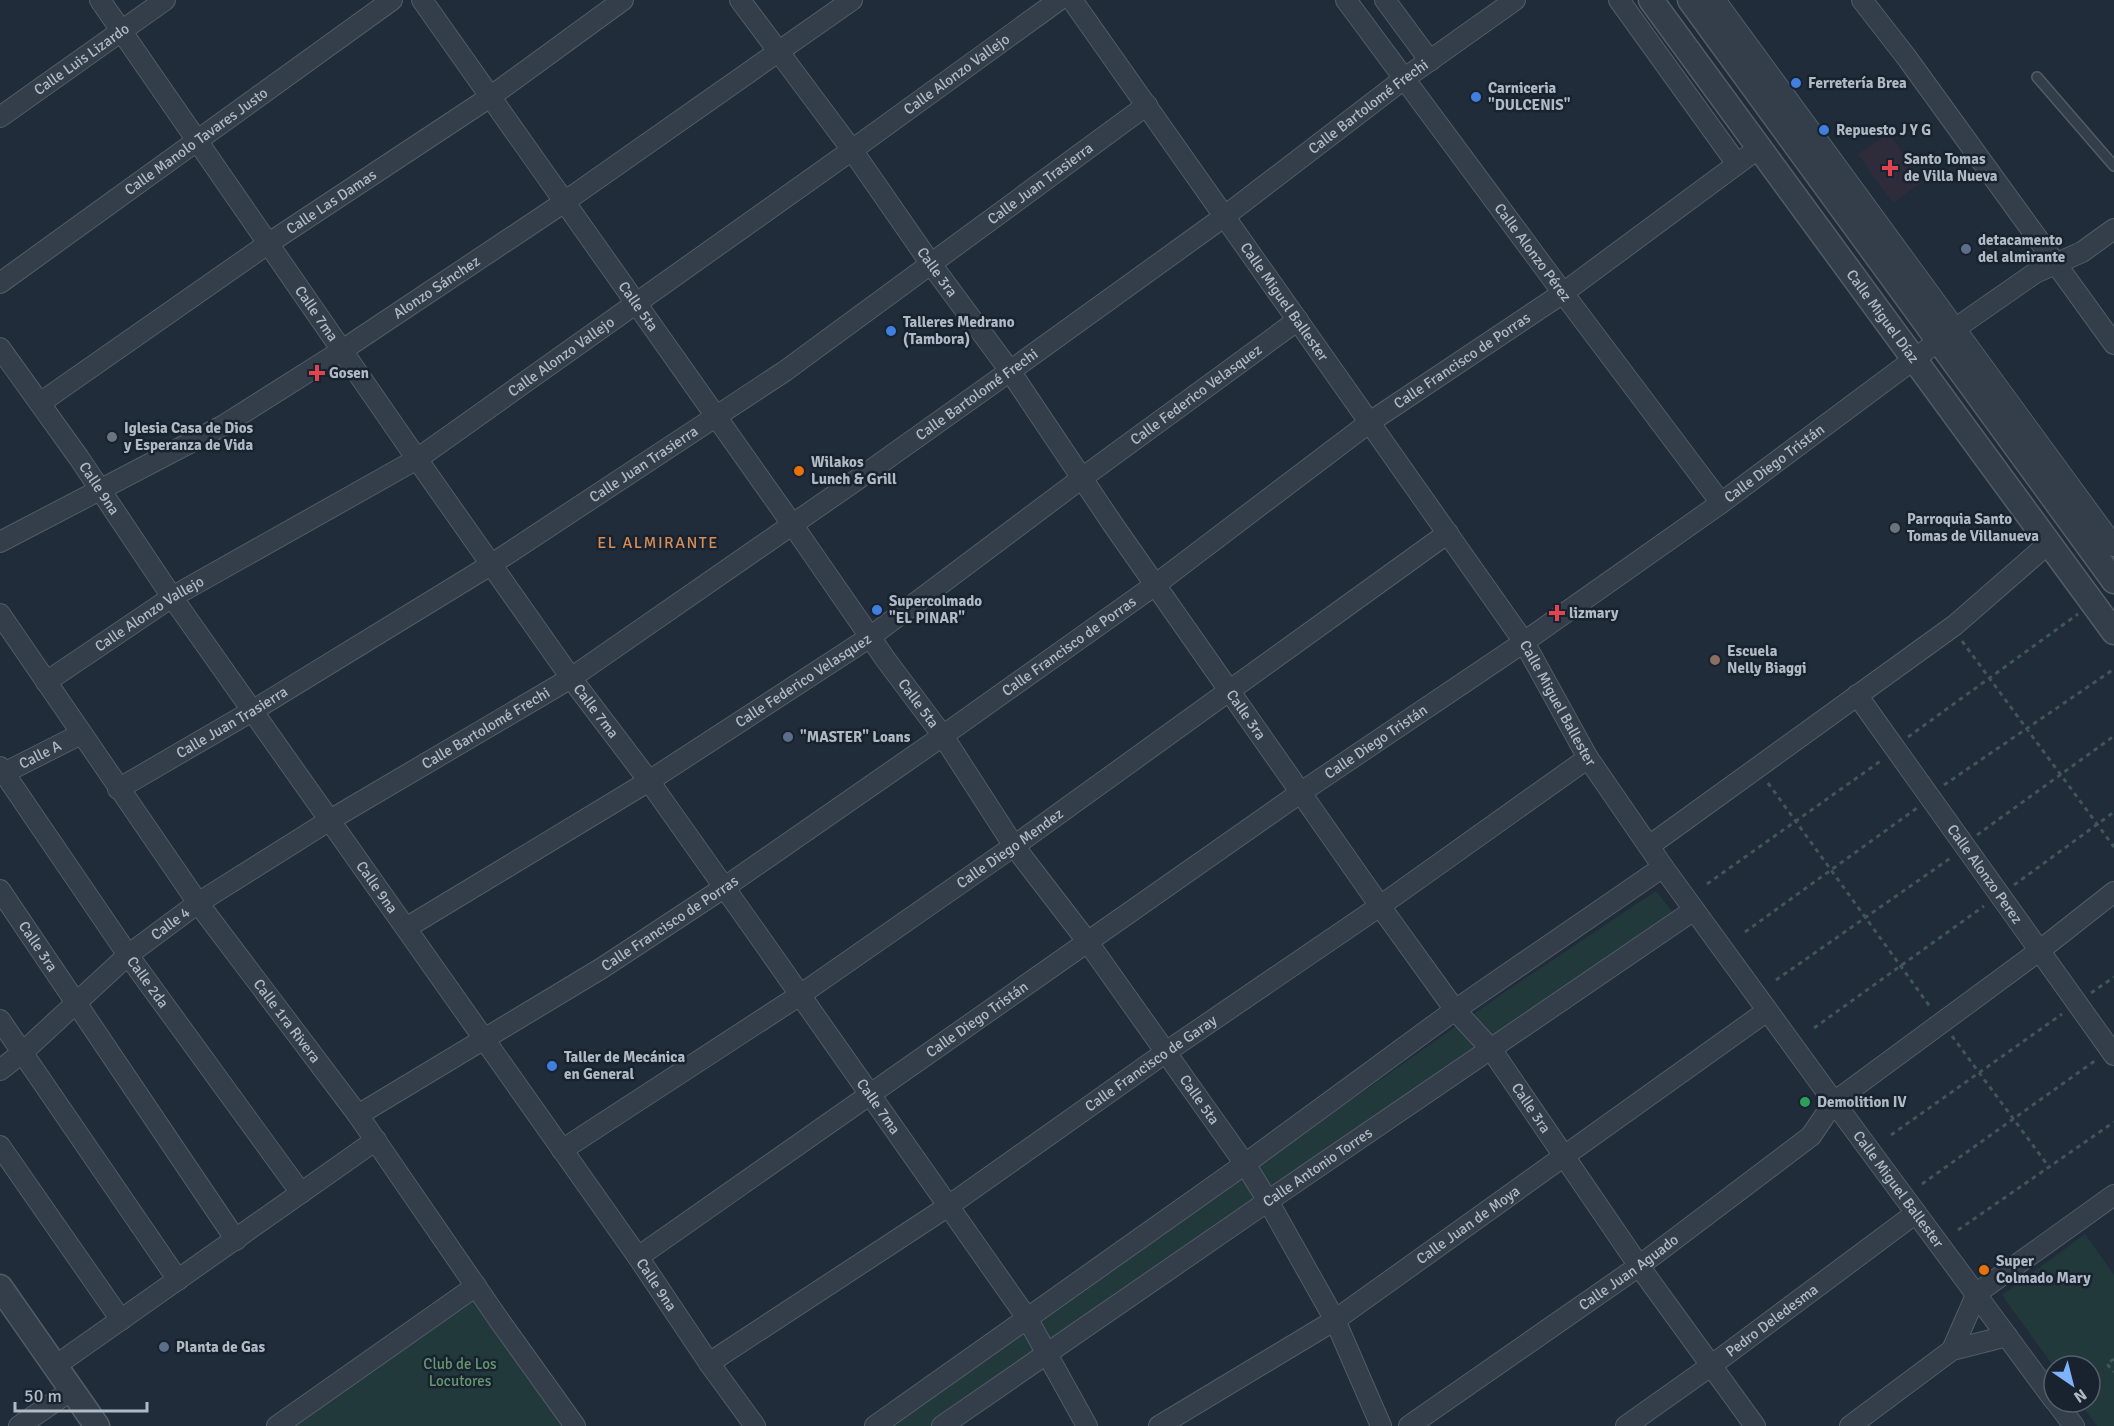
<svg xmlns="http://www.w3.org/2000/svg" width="2114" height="1426" font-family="Signika,sans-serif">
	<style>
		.medical { fill: #2e2c3b }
		.green { fill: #22393b }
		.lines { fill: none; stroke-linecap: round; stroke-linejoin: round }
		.service-casing { stroke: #525c68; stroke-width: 12 }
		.minor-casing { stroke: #525c68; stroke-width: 22 }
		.tertiary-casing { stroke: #525c68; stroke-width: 27 }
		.path { stroke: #405659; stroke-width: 3; stroke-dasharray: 4.5 4.5; stroke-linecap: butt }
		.service { stroke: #343e4a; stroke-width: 9 }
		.minor { stroke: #343e4a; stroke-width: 20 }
		.tertiary { stroke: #343e4a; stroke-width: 24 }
		.shop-dot { fill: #3f7fe0; stroke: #19232f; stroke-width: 2 }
		.health-dot { fill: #e0444e; stroke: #19232f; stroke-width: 2 }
		.service-dot { fill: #5c6f8a; stroke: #19232f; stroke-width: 2 }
		.worship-dot { fill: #6b7280; stroke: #19232f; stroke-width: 2 }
		.food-dot { fill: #e8710a; stroke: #19232f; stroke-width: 2 }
		.education-dot { fill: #8d6e63; stroke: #19232f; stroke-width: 2 }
		.leisure-dot { fill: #2e9e5b; stroke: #19232f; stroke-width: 2 }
		.labels { text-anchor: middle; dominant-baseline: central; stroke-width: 5; stroke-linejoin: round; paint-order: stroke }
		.street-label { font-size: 15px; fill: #afb9c7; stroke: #19232f }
		.poi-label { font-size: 15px; font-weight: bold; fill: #afb9c7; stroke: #19232f; text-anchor: start }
		.park-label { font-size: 15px; fill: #65996f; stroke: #19232f }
		.neighbourhood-label { font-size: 16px; letter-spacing: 1.5px; fill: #d88c58; stroke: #19232f }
	</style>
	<rect width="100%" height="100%" fill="#202c3a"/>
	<path class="medical" d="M 1889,133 L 1922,182 L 1893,203 L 1858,154 Z"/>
	<path class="green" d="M 1656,891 L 1679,920 L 942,1426 L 887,1426 L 1505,992 Z
		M 2085,1234 L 2114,1275 L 2114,1426 L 2097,1426 L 2079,1402 L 2090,1402 L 2090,1366 L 2054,1367 L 2002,1295 Z
		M 473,1297 L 565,1426 L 291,1426 Z"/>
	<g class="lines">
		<defs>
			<path id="service" d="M 2037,77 L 2114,166"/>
			<g id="minor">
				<path id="s1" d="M 100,0 L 417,459 L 571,678 L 649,781 L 763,942 L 1027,1318 L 1087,1426"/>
				<path id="s2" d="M 422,0 L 792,524 L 886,660 L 943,736 L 1014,846 L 1087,941 L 1245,1164 L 1268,1201 L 1335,1320 L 1381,1426"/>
				<path id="s3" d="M 740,0 L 852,150 L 931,264 L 1010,371 L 1114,526 L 1380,906 L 1455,1010 L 1491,1049 L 1639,1266 L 1755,1426"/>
				<path id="s4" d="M 1072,0 L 1524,642 L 1588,758 L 1663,867 L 1834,1102 L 2054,1400"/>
				<path id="s5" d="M 1346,0 L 1563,293 L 1721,503"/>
				<path d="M 1385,0 L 1430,61"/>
				<path d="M 1619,0 L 1737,164"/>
				<path d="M 1715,0 L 2114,546"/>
				<path d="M 1862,0 L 1907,58 L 2114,344"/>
				<path id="s6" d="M 0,117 L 165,0"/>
				<path id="s7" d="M 0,283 L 392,0"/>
				<path id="s8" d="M 0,348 L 79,458 L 172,597 L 638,1257 L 709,1363 L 755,1426"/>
				<path id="s9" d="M 40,403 L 269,243 L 490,97 L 623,0"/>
				<path id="s10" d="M 0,542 L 224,425 L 341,351 L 557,207 L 852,0"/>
				<path id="s11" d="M 0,614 L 198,903 L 358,1115 L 499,1320 L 575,1426"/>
				<path id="s12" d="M 46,682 L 172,597 L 417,459 L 852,150 L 1059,0"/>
				<path id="s13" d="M 1857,695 L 2114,1055"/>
				<path id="s14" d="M 0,767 L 128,955 L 301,1193"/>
				<path id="s15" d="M 0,775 L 81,734"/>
				<path id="s16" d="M 118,789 L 252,711 L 492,564 L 785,371 L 1147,105"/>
				<path d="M 1649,846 L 1955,625 L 2049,543"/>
				<path id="s17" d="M 0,890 L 236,1240"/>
				<path id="s18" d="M 406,928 L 649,781 L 870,637 L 1082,478 L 1298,320"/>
				<path d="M 0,1020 L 178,1280"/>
				<path id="s19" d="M 0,1070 L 23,1052 L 128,955 L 198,903 L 330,820 L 571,678 L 871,470 L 1010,371 L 1225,216 L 1405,78 L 1515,0"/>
				<path id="s20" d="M 358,1115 L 602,968 L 725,887 L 934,742 L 1155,585 L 1370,422 L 1563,293 L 1759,148"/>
				<path d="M 0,1146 L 121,1320"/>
				<path id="s21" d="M 562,1150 L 800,995 L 1014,846 L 1448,533"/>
				<path id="s22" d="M 638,1257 L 1300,793 L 1524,642 L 1721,503 L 1956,328 L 2035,273 L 2082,252 L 2114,229"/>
				<path d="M 1952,1350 L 1977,1293 L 2114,1195"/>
				<path id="s23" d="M 709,1363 L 947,1207 L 1166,1052 L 1380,906 L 1588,758"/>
				<path d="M 55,1366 L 376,1140"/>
				<path d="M 2056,1402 L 2074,1426"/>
				<path d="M 19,1426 L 72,1390"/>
				<path d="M 277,1426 L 476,1286"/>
				<path d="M 875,1426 L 1245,1164 L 1455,1010 L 1663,867"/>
				<path id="s24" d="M 942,1426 L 1268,1201 L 1694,910"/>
				<path id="s25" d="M 1159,1426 L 1335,1320 L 1767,1011"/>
				<path id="s26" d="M 1409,1426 L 1639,1266 L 1811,1136 L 1834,1102 L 2039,951 L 2114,892"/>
				<path id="s27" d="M 1626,1426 L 1712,1365 L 1916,1213"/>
				<path d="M 1850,1426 L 1952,1350 L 2007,1336"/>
			</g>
			<g id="tertiary">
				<path id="s28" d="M 1651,0 L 2114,632"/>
				<path d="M 1690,0 L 2114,581"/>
				<path d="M 0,1287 L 97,1426"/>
			</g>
		</defs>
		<use href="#service" class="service-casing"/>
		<use href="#minor" class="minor-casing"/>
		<use href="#tertiary" class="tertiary-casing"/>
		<path class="path" d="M 1962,641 L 2114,847
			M 1908,737 L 2078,614
			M 1768,783 L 1931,1008
			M 1944,785 L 2114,669
			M 1977,835 L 2114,736
			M 1707,884 L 1882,760
			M 2014,885 L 2114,812
			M 1745,932 L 1917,808
			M 1776,980 L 1952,857
			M 2091,993 L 2114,977
			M 1814,1028 L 1984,906
			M 1952,1036 L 2049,1167
			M 1891,1135 L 2062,1014
			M 1922,1184 L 2096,1060
			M 1958,1230 L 2114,1122
			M 2114,1359 L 2107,1364 L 2114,1372"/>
		<use href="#service" class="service"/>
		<use href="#minor" class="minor"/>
		<use href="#tertiary" class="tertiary"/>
	</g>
	<g class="shop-dot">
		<circle cx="1796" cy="83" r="6"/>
		<circle cx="1476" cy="97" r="6"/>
		<circle cx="1824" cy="130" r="6"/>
		<circle cx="891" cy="331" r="6"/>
		<circle cx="877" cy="610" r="6"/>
		<circle cx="552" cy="1066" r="6"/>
	</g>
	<g class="health-dot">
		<path d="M1887 159h6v6h6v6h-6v6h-6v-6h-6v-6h6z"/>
		<path d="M314 364h6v6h6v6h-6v6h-6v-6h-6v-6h6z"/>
		<path d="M1554 604h6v6h6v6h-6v6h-6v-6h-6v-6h6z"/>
	</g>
	<g class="service-dot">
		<circle cx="1966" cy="249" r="6"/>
		<circle cx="788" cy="737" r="6"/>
		<circle cx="164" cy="1347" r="6"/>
	</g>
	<g class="worship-dot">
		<circle cx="112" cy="437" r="6"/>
		<circle cx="1895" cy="528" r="6"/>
	</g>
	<g class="food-dot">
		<circle cx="799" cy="471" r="6"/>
		<circle cx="1984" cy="1270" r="6"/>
	</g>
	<circle class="education-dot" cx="1715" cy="660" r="6"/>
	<circle class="leisure-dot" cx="1805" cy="1102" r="6"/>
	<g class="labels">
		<g class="street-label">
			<text stroke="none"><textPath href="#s6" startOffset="100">Calle Luis Lizardo</textPath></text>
			<text stroke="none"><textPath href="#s12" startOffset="1096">Calle Alonzo Vallejo</textPath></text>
			<text stroke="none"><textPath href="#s19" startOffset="1676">Calle Bartolomé Frechi</textPath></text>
			<text stroke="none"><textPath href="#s7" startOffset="242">Calle Manolo Tavares Justo</textPath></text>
			<text stroke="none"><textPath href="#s16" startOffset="1104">Calle Juan Trasierra</textPath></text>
			<text stroke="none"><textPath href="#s9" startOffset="354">Calle Las Damas</textPath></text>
			<text stroke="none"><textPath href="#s5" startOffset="314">Calle Alonzo Pérez</textPath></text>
			<text stroke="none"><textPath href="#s3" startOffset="336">Calle 3ra</textPath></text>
			<text stroke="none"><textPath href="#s10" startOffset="506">Alonzo Sánchez</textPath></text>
			<text stroke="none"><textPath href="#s4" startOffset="369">Calle Miguel Ballester</textPath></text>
			<text stroke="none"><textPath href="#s2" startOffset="375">Calle 5ta</textPath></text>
			<text stroke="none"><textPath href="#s1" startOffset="381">Calle 7ma</textPath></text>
			<text stroke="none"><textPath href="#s28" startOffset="392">Calle Miguel Díaz</textPath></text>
			<text stroke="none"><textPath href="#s12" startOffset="610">Calle Alonzo Vallejo</textPath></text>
			<text stroke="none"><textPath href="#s20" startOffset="1338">Calle Francisco de Porras</textPath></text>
			<text stroke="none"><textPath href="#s19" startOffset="1190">Calle Bartolomé Frechi</textPath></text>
			<text stroke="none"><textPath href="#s18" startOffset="954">Calle Federico Velasquez</textPath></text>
			<text stroke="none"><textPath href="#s22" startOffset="1386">Calle Diego Tristán</textPath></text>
			<text stroke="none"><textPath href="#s16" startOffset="618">Calle Juan Trasierra</textPath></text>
			<text stroke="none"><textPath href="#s8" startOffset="172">Calle 9na</textPath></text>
			<text stroke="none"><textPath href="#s12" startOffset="124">Calle Alonzo Vallejo</textPath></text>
			<text stroke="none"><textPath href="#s20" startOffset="852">Calle Francisco de Porras</textPath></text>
			<text stroke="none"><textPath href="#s18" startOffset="468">Calle Federico Velasquez</textPath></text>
			<text stroke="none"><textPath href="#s2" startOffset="861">Calle 5ta</textPath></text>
			<text stroke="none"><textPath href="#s4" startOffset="855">Calle Miguel Ballester</textPath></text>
			<text stroke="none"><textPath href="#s1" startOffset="867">Calle 7ma</textPath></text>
			<text stroke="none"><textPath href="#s3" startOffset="876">Calle 3ra</textPath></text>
			<text stroke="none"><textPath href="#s16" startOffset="132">Calle Juan Trasierra</textPath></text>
			<text stroke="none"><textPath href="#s19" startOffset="596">Calle Bartolomé Frechi</textPath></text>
			<text stroke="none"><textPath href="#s22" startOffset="900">Calle Diego Tristán</textPath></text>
			<text stroke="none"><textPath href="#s15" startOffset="45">Calle A</textPath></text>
			<text stroke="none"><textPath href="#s21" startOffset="540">Calle Diego Mendez</textPath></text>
			<text stroke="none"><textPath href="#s13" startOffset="220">Calle Alonzo Perez</textPath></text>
			<text stroke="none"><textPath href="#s8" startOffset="658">Calle 9na</textPath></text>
			<text stroke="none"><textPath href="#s20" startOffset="366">Calle Francisco de Porras</textPath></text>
			<text stroke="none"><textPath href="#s19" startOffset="225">Calle 4</textPath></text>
			<text stroke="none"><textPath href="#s17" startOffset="68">Calle 3ra</textPath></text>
			<text stroke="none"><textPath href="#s14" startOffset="261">Calle 2da</textPath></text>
			<text stroke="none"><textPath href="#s22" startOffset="414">Calle Diego Tristán</textPath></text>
			<text stroke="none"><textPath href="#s11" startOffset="498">Calle 1ra Rivera</textPath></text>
			<text stroke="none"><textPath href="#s23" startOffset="534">Calle Francisco de Garay</textPath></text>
			<text stroke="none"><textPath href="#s2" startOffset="1347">Calle 5ta</textPath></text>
			<text stroke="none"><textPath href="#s1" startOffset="1353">Calle 7ma</textPath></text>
			<text stroke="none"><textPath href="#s3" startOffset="1362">Calle 3ra</textPath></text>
			<text stroke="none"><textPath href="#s24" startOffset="456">Calle Antonio Torres</textPath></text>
			<text stroke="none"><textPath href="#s4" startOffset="1449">Calle Miguel Ballester</textPath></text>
			<text stroke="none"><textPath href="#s25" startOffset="369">Calle Juan de Moya</textPath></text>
			<text stroke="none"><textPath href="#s26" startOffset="268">Calle Juan Aguado</textPath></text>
			<text stroke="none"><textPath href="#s8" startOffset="1144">Calle 9na</textPath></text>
			<text stroke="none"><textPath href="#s27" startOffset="180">Pedro Deledesma</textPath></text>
		</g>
		<g class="poi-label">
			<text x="1808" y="83">Ferretería Brea</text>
			<text x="1488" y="88">Carniceria<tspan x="1488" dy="17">"DULCENIS"</tspan></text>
			<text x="1836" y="130">Repuesto J Y G</text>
			<text x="1904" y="159">Santo Tomas<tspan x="1904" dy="17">de Villa Nueva</tspan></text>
			<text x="1978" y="240">detacamento<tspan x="1978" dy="17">del almirante</tspan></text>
			<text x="903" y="322">Talleres Medrano<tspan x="903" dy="17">(Tambora)</tspan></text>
			<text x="329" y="373">Gosen</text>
			<text x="124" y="428">Iglesia Casa de Dios<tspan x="124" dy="17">y Esperanza de Vida</tspan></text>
			<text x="811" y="462">Wilakos<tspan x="811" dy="17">Lunch &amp; Grill</tspan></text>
			<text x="1907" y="519">Parroquia Santo<tspan x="1907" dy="17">Tomas de Villanueva</tspan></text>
			<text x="889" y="601">Supercolmado<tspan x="889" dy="17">"EL PINAR"</tspan></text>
			<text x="1569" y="613">lizmary</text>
			<text x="1727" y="651">Escuela<tspan x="1727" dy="17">Nelly Biaggi</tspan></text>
			<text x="800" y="737">"MASTER" Loans</text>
			<text x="564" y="1057">Taller de Mecánica<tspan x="564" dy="17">en General</tspan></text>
			<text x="1817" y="1102">Demolition IV</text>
			<text x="1996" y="1261">Super<tspan x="1996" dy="17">Colmado Mary</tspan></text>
			<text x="176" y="1347">Planta de Gas</text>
		</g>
		<g class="park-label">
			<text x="460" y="1364">Club de Los<tspan x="460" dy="17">Locutores</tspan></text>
		</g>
		<g class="neighbourhood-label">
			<text x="658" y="543">EL ALMIRANTE</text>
		</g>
	</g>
	<g transform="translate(2072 1384) rotate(145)"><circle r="28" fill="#19232f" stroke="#555f6c" stroke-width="1.5"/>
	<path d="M0-4.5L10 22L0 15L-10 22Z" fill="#7eb3fc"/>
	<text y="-9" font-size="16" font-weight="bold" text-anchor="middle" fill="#afb9c7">N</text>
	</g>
	<path d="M15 1402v9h132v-9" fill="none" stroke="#afb9c7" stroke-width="3"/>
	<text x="24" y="1402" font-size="18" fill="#afb9c7" stroke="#19232f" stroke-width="4.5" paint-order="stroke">50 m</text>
</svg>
